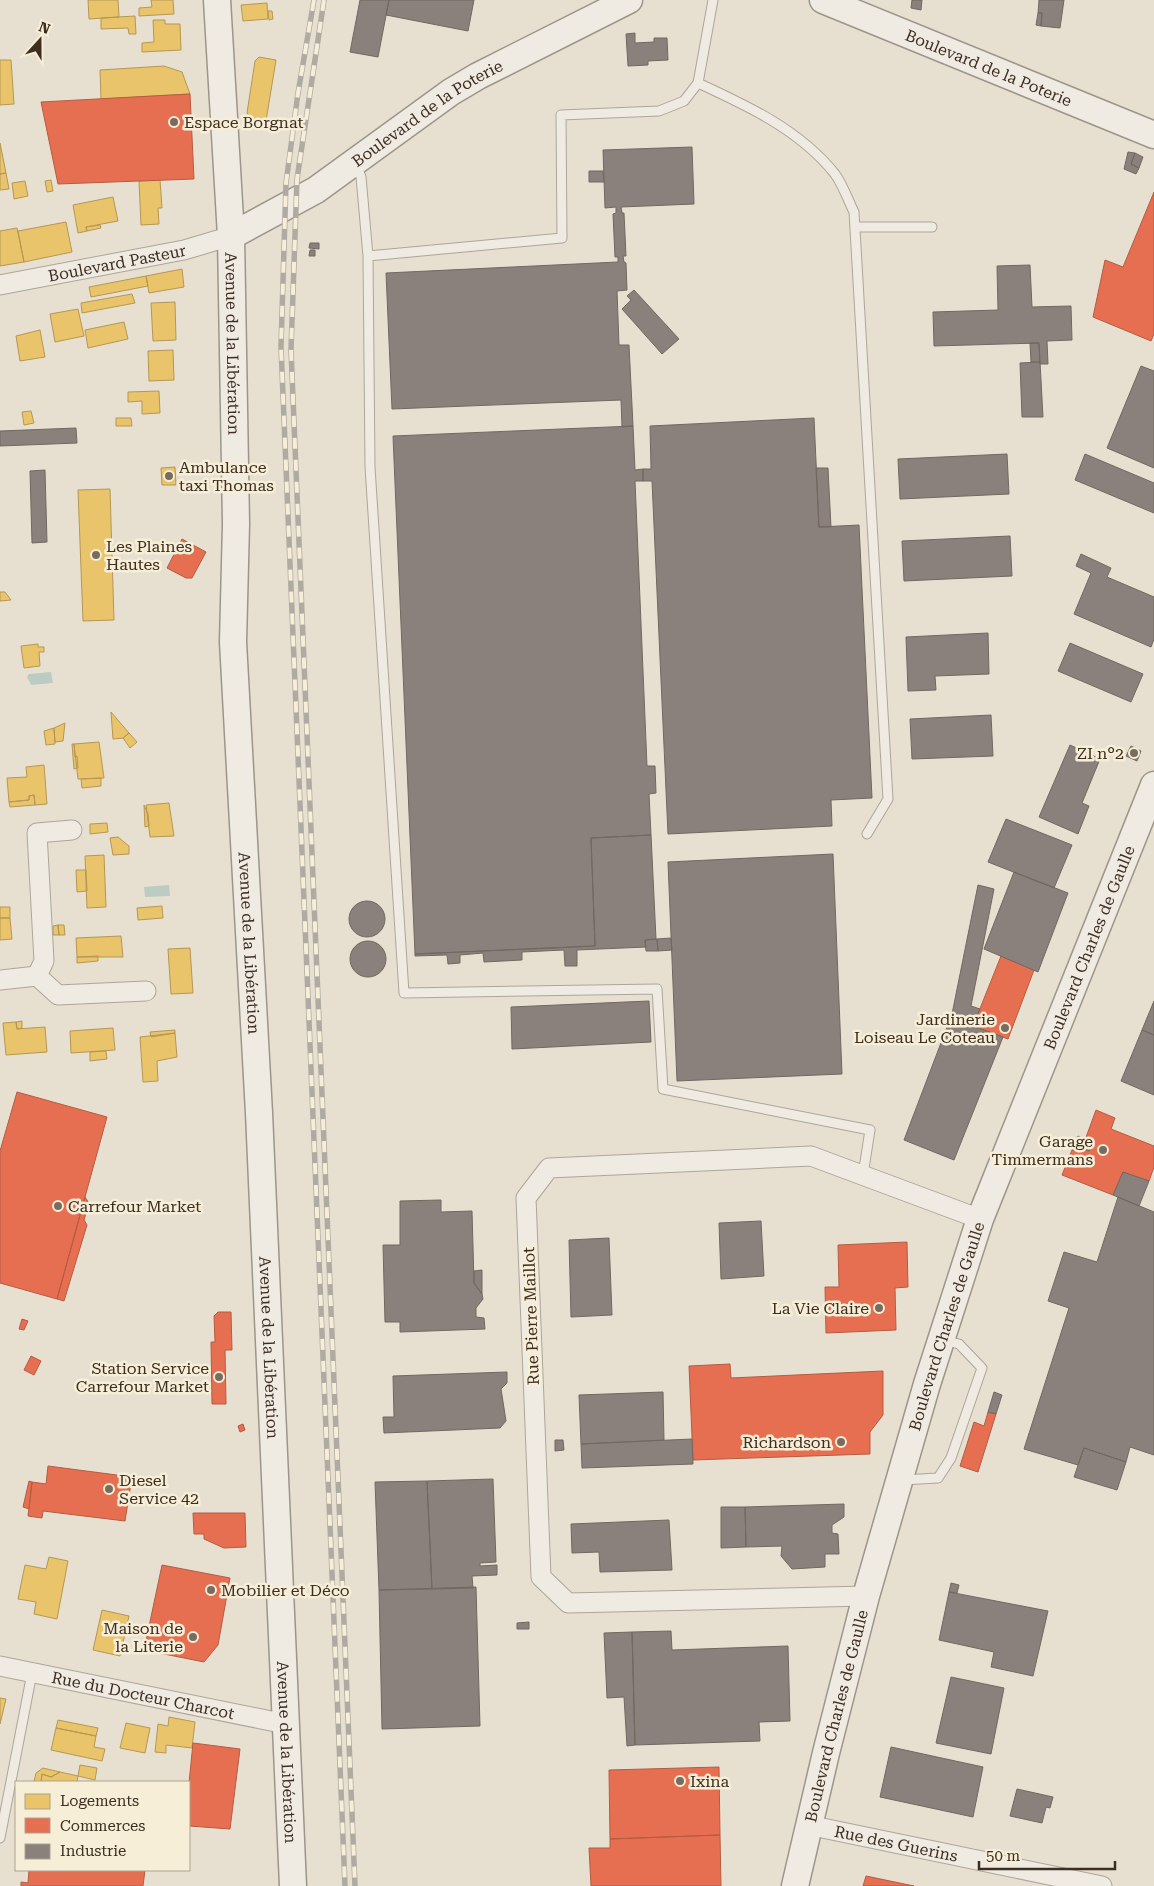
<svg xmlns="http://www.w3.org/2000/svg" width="1154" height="1886" font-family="'Roboto Serif',serif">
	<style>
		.water { fill: #bcccc2 }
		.homes { fill: #e9c46a; stroke: #b59754 }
		.shops { fill: #e76f51; stroke: #b45c42 }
		.industry { fill: #8a817c; stroke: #736860 }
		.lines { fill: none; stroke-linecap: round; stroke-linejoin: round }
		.lane-casing { stroke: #ada599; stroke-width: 11 }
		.street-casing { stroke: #ada599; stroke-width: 21 }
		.secondary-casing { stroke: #9c958a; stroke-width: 29 }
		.lane { stroke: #efebe3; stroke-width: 9 }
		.street { stroke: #efebe3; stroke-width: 19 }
		.secondary { stroke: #efebe3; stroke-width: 26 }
		.rail-casing { stroke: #afaaa2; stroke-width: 5.5 }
		.rail { stroke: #f7eed8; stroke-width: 4; stroke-dasharray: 11; stroke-linecap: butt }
		.poi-dot { fill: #786c5e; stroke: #f7eed8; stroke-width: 2 }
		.labels { text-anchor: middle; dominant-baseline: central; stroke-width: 5; stroke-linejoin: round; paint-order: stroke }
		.street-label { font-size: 16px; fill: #3d2e20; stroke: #f7eed8 }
		.poi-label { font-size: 16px; fill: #3d2e20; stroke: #f7eed8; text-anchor: start }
	</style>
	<rect width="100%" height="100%" fill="#e7e0d1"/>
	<path class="water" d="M 51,672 L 53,683 L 31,685 L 27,677 L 29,674 Z
		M 169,885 L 170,896 L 145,897 L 144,887 Z"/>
	<path class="homes" d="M 88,0 L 118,0 L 119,17 L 89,19 Z
		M 151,0 L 173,0 L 174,14 L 139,16 L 139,8 L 152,7 Z
		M 267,3 L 268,19 L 243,21 L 241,5 Z
		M 268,11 L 272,11 L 273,19 L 269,20 Z
		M 135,16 L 136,34 L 129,34 L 128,28 L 101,29 L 101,18 Z
		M 153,20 L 165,20 L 165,24 L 180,24 L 181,50 L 142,52 L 142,43 L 154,42 Z
		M 259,57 L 276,60 L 266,121 L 250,118 L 247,113 L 255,61 Z
		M 0,60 L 11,60 L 14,104 L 0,105 Z
		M 164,66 L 182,72 L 190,94 L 101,99 L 100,70 Z
		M 0,143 L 6,173 L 0,174 Z
		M 6,173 L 9,189 L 0,190 L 0,174 Z
		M 51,180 L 53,191 L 47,192 L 45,181 Z
		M 160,180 L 162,208 L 158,208 L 159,224 L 141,225 L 139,181 Z
		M 25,181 L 28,196 L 14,199 L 12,183 Z
		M 113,197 L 118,221 L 86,227 L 87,231 L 78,233 L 73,205 Z
		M 66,222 L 72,252 L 24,262 L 18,231 Z
		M 100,225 L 101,228 L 87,231 L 86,227 Z
		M 17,228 L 24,262 L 0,266 L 0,231 Z
		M 182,269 L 184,287 L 149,293 L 146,276 Z
		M 146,276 L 148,286 L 91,297 L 89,287 Z
		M 132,294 L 135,303 L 82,313 L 81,303 Z
		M 175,302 L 176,340 L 153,341 L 151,303 Z
		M 78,309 L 84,336 L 55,342 L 50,314 Z
		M 124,322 L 128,339 L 88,348 L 85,330 Z
		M 40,330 L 45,357 L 20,361 L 16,336 Z
		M 173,350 L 174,380 L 149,381 L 148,351 Z
		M 159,391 L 160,413 L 142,414 L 142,401 L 128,402 L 128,392 Z
		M 31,411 L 34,423 L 24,425 L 22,412 Z
		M 116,418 L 131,418 L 132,426 L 116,426 Z
		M 175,467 L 176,485 L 162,485 L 161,468 Z
		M 110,489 L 114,620 L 83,621 L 78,490 Z
		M 0,592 L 5,592 L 11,600 L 0,601 Z
		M 38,644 L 38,647 L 44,647 L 44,652 L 39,652 L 40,666 L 24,668 L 21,646 Z
		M 111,712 L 129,733 L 123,738 L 113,739 Z
		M 65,723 L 63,741 L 55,742 L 54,728 Z
		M 54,728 L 55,744 L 46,745 L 44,731 Z
		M 129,733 L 137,742 L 130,748 L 123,738 Z
		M 99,742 L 104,778 L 78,779 L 74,744 Z
		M 72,744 L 74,744 L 75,757 L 77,756 L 78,768 L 74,769 Z
		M 44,765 L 47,804 L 35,805 L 34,795 L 29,796 L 29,800 L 9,802 L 7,778 L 27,777 L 26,767 Z
		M 101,778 L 101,786 L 82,788 L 81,779 Z
		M 34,795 L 35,805 L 10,807 L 9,802 L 29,800 L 29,796 Z
		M 169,803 L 174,836 L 150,837 L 146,805 Z
		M 144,805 L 148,814 L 149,826 L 145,827 Z
		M 107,823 L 108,832 L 90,834 L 90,824 Z
		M 118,837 L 129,846 L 129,854 L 113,855 L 110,838 Z
		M 104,855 L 106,907 L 87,908 L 85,856 Z
		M 76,870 L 86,870 L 87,891 L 77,892 Z
		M 162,906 L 163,918 L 138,920 L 137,908 Z
		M 0,907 L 10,907 L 10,918 L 0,918 Z
		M 0,918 L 10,918 L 12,939 L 0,940 Z
		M 58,925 L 64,925 L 65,935 L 59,935 Z
		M 58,925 L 59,935 L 53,935 L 53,926 Z
		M 121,936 L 123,957 L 77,957 L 76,938 Z
		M 190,948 L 193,993 L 171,994 L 168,949 Z
		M 98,956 L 98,961 L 77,963 L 77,957 Z
		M 22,1021 L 22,1028 L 17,1029 L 16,1022 Z
		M 16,1022 L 17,1029 L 45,1027 L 47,1052 L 6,1055 L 3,1023 Z
		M 113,1028 L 115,1050 L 71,1053 L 70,1031 Z
		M 175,1030 L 175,1033 L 151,1037 L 150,1032 Z
		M 175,1033 L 177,1057 L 157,1061 L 158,1081 L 143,1082 L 140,1037 Z
		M 106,1051 L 107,1059 L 90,1061 L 90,1052 Z
		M 49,1557 L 68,1561 L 57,1619 L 34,1614 L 36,1602 L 18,1599 L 25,1565 L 46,1569 Z
		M 102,1610 L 129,1616 L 120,1656 L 93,1650 Z
		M 0,1698 L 6,1699 L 0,1724 Z
		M 169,1717 L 195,1722 L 192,1748 L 166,1745 L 166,1753 L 155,1752 L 158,1724 L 168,1726 Z
		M 58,1720 L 98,1728 L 96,1736 L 56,1728 Z
		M 126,1723 L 150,1728 L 145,1753 L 120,1748 Z
		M 56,1728 L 96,1736 L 94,1747 L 105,1749 L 102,1761 L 51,1750 Z
		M 80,1765 L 97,1768 L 95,1780 L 78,1776 L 77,1782 L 41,1782 L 42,1774 L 51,1777 L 60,1772 L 78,1776 Z
		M 43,1768 L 60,1772 L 51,1777 L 42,1774 L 41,1782 L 34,1782 L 36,1773 Z"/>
	<path class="shops" d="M 190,94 L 194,179 L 58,184 L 41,102 Z
		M 1154,192 L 1154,334 L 1151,341 L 1093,317 L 1105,260 L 1123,267 Z
		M 182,539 L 206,552 L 192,578 L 186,578 L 167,568 Z
		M 1001,956 L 1034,970 L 1008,1039 L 973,1026 Z
		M 17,1092 L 107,1117 L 57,1299 L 0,1283 L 0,1151 Z
		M 1096,1110 L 1115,1118 L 1111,1129 L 1154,1146 L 1154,1167 L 1149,1181 L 1123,1172 L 1113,1195 L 1062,1175 L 1072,1150 L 1082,1148 L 1089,1151 L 1092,1143 L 1085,1140 Z
		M 85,1197 L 89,1203 L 84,1220 L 87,1225 L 64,1301 L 57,1299 Z
		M 907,1242 L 908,1287 L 895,1288 L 896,1330 L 826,1333 L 825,1287 L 839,1287 L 838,1245 Z
		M 218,1312 L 231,1312 L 232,1350 L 225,1350 L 226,1404 L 212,1404 L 211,1342 L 215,1342 L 214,1316 Z
		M 22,1319 L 28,1321 L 24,1330 L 19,1329 Z
		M 31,1356 L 41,1361 L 34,1375 L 24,1370 Z
		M 730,1364 L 731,1378 L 883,1371 L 883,1415 L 870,1432 L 870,1454 L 693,1460 L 689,1366 Z
		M 988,1412 L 996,1414 L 978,1472 L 960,1466 L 974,1422 L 984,1426 Z
		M 243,1424 L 245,1430 L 240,1432 L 238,1426 Z
		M 48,1466 L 132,1477 L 125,1521 L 43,1511 L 42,1518 L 28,1516 L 32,1482 L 46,1484 Z
		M 29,1481 L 32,1482 L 29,1509 L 23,1507 Z
		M 193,1513 L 245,1513 L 246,1547 L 224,1548 L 204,1539 L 204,1534 L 194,1534 Z
		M 162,1565 L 230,1578 L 218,1645 L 204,1662 L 144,1650 Z
		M 193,1743 L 240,1749 L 230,1829 L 189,1826 L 189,1783 Z
		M 719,1767 L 720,1835 L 610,1839 L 609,1770 Z
		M 720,1835 L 721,1886 L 591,1886 L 589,1848 L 610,1848 L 610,1839 Z
		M 29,1870 L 145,1870 L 143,1886 L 21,1886 L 21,1882 L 28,1883 Z
		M 866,1876 L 914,1886 L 863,1886 Z"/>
	<path class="industry" d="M 360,0 L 389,0 L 378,57 L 350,52 Z
		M 389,0 L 474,0 L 468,31 L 386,15 Z
		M 912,0 L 922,0 L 921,10 L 911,8 Z
		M 1039,0 L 1064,0 L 1060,28 L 1041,26 L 1042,13 L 1038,13 Z
		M 1038,13 L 1042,13 L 1041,26 L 1036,25 Z
		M 635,33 L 635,43 L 654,42 L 654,38 L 667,38 L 668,60 L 648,61 L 648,65 L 628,66 L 626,34 Z
		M 692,147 L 694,204 L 621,207 L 622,213 L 624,213 L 626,256 L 623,256 L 624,262 L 626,263 L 627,290 L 617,291 L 619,345 L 629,345 L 633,426 L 622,427 L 621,400 L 392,409 L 386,273 L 618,262 L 618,257 L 615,257 L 613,214 L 616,213 L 616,207 L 605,208 L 603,150 Z
		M 1128,152 L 1135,153 L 1131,164 L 1139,168 L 1136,174 L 1124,169 Z
		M 1135,153 L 1143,157 L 1139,168 L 1131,164 Z
		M 589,171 L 603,171 L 604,182 L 589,182 Z
		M 310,243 L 319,243 L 319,249 L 309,248 Z
		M 310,250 L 315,250 L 315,256 L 309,256 Z
		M 1030,265 L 1032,307 L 1071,306 L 1072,340 L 1047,341 L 1048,364 L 1040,364 L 1039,343 L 934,346 L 933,312 L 998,310 L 997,266 Z
		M 634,290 L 679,339 L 662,354 L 622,309 L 631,300 L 627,296 Z
		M 1030,343 L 1039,343 L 1040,362 L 1031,362 Z
		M 1040,362 L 1043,417 L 1022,417 L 1020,363 Z
		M 1141,366 L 1154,371 L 1154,468 L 1107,448 Z
		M 814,418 L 819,527 L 859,525 L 872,798 L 831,800 L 832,826 L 668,834 L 652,481 L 643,481 L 643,469 L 651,469 L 650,426 Z
		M 633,426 L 635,470 L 643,469 L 643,481 L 635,481 L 647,766 L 655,766 L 656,793 L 649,794 L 651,835 L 591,838 L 595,946 L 415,954 L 393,436 Z
		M 76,428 L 77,443 L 0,446 L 0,431 Z
		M 1007,454 L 1009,494 L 900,499 L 898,459 Z
		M 1085,454 L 1154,483 L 1154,513 L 1075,480 Z
		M 816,468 L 828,468 L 831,527 L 819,527 Z
		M 45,470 L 47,542 L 32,543 L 30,471 Z
		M 1010,536 L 1012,576 L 904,581 L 902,541 Z
		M 1081,554 L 1111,568 L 1107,577 L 1154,597 L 1154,639 L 1151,647 L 1074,614 L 1091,573 L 1076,566 Z
		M 988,633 L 989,674 L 935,676 L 936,690 L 908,691 L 906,637 Z
		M 1070,643 L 1143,674 L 1131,702 L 1058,671 Z
		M 991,715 L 993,756 L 912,759 L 910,719 Z
		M 1070,745 L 1100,759 L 1082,803 L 1089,806 L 1078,834 L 1039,817 Z
		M 1131,746 L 1141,751 L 1137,761 L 1126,756 Z
		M 1006,819 L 1072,845 L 1054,888 L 988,862 Z
		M 651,835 L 656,939 L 645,940 L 646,947 L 577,950 L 577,966 L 565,966 L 564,950 L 522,952 L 522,960 L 484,962 L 483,953 L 460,955 L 460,963 L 448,964 L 447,955 L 415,956 L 415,954 L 595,946 L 591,838 Z
		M 833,854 L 842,1074 L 677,1081 L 668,862 Z
		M 1014,872 L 1068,893 L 1038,972 L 984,949 Z
		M 978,885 L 994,889 L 971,1006 L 980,1009 L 975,1021 L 952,1014 Z
		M349 919a18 18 0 1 1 36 0a18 18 0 1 1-36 0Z
		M 671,938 L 672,950 L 658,951 L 657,939 Z
		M 657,939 L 658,951 L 646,951 L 645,940 Z
		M350 959a18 18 0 1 1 36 0a18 18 0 1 1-36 0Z
		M 649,1001 L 651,1042 L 512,1049 L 511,1007 Z
		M 1154,1001 L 1154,1035 L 1142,1030 Z
		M 952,1014 L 975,1021 L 973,1026 L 1003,1037 L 954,1160 L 904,1140 Z
		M 1142,1030 L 1154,1035 L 1154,1095 L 1121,1081 Z
		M 1078,1136 L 1092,1143 L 1089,1151 L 1082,1148 L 1072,1150 Z
		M 1123,1172 L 1149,1181 L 1139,1206 L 1113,1195 Z
		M 1118,1197 L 1154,1212 L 1154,1455 L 1130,1447 L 1126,1462 L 1084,1448 L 1078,1465 L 1024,1449 L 1069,1308 L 1048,1301 L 1064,1252 L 1097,1262 Z
		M 441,1200 L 441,1212 L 472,1211 L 474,1283 L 482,1294 L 483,1299 L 476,1308 L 476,1317 L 484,1318 L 485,1329 L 400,1332 L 400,1322 L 385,1322 L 383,1245 L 400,1245 L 400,1201 Z
		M 761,1221 L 764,1276 L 721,1279 L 719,1223 Z
		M 609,1238 L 612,1315 L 571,1317 L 569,1240 Z
		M 482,1270 L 482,1294 L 474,1283 L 474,1271 Z
		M 507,1372 L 507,1383 L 501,1389 L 506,1421 L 500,1428 L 384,1433 L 383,1417 L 394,1417 L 393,1376 Z
		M 663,1392 L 664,1440 L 581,1444 L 579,1395 Z
		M 994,1392 L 1002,1395 L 996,1414 L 988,1412 Z
		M 692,1439 L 693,1464 L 582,1468 L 581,1444 Z
		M 555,1440 L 563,1440 L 564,1450 L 555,1451 Z
		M 1084,1448 L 1126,1462 L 1117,1490 L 1074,1477 Z
		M 493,1479 L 496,1562 L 480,1563 L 480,1566 L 497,1565 L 497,1575 L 472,1576 L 473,1588 L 432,1589 L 427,1481 Z
		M 427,1481 L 432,1589 L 379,1590 L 375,1482 Z
		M 844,1504 L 844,1517 L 832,1525 L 832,1533 L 838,1534 L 839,1554 L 825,1554 L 825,1567 L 792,1569 L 781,1556 L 782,1546 L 746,1547 L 745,1507 Z
		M 721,1507 L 745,1507 L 746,1547 L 721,1548 Z
		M 669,1520 L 672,1570 L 600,1572 L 599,1552 L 572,1553 L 571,1524 Z
		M 951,1583 L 959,1585 L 957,1593 L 949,1592 Z
		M 476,1587 L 480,1726 L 382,1729 L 379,1590 Z
		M 949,1592 L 1048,1611 L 1033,1676 L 991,1667 L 994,1652 L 939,1640 Z
		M 529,1622 L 529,1629 L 517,1629 L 517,1623 Z
		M 671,1631 L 672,1650 L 788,1646 L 790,1721 L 759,1722 L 760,1741 L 635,1745 L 632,1632 Z
		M 632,1632 L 635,1745 L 627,1746 L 624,1697 L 607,1698 L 604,1633 Z
		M 951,1677 L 1004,1688 L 991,1754 L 936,1743 Z
		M 891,1747 L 983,1767 L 973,1817 L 880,1797 Z
		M 1017,1789 L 1053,1797 L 1050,1808 L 1046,1807 L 1042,1823 L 1010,1816 Z"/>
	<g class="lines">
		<defs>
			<path id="lane" d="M 698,83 C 748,106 800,130 835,174 C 843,185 848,200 854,212 L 888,799 L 867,834
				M 356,164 L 361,177 L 368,256 L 562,238 L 561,115 L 659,111 L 684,101 L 698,83 L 713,0
				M 855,227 L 932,227
				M 368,256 L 370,467 L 404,993 L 657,989 L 663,1089 L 870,1130 L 863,1175
				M 902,1480 L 938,1478 L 951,1458 L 982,1368 L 959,1344 L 943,1340
				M 0,1838 L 32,1673"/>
			<g id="street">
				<path id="s1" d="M 0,285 L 184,250 L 231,236"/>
				<path d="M 37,976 L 44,961 L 37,833 L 72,830"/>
				<path d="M 0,980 L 37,976 L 58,995 L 146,991"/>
				<path d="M 866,1596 L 568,1603 L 541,1577 L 526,1198 L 549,1168 L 811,1156 L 980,1219"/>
				<path id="s2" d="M 0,1666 L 286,1724"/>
				<path id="s3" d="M 808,1825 L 1102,1886"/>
			</g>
			<g id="secondary">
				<path id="s4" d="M 217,0 L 231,236 L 236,524 L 233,642 L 259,1113 L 293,1886"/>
				<path id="s5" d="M 823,0 L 1154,135"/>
				<path id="s6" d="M 231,236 L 316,190 L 451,92 L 478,76 L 629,0"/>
				<path id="s7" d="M 795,1886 L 826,1753 L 866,1596 L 927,1384 L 980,1219 L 1154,785"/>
			</g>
		</defs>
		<use href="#lane" class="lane-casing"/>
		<use href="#street" class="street-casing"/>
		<use href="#secondary" class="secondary-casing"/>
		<use href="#lane" class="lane"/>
		<use href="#street" class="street"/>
		<use href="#secondary" class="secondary"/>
		<defs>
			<path id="rail" d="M 314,0 L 298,93 L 286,183 L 281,347 L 345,1886
				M 324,0 L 297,179 L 291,350 L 355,1886"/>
		</defs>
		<use href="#rail" class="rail-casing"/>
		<use href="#rail" class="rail"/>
	</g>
	<g class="poi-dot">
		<circle cx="174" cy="122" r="5"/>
		<circle cx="169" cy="476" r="5"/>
		<circle cx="96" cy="555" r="5"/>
		<circle cx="1134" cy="753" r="5"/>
		<circle cx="1005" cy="1028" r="5"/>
		<circle cx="1103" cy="1150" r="5"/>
		<circle cx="58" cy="1206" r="5"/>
		<circle cx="879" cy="1308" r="5"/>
		<circle cx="219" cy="1377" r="5"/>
		<circle cx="841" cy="1442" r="5"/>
		<circle cx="109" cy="1489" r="5"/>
		<circle cx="211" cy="1590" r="5"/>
		<circle cx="193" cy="1637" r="5"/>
		<circle cx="680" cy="1781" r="5"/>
	</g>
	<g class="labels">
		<g class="street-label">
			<text stroke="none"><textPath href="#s5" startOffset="179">Boulevard de la Poterie</textPath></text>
			<text stroke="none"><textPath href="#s6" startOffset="232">Boulevard de la Poterie</textPath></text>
			<text stroke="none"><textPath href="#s1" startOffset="119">Boulevard Pasteur</textPath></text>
			<text stroke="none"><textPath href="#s4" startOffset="344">Avenue de la Libération</textPath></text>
			<text stroke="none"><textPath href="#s4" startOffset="944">Avenue de la Libération</textPath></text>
			<text stroke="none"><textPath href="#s7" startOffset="985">Boulevard Charles de Gaulle</textPath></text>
			<text transform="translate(531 1316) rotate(-92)">Rue Pierre Maillot</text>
			<text stroke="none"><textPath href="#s7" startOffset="580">Boulevard Charles de Gaulle</textPath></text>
			<text stroke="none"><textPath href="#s4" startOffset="1349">Avenue de la Libération</textPath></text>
			<text stroke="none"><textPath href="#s2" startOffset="146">Rue du Docteur Charcot</textPath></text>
			<text stroke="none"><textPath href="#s7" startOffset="175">Boulevard Charles de Gaulle</textPath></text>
			<text stroke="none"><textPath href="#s4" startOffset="1754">Avenue de la Libération</textPath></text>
			<text stroke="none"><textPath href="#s3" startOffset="90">Rue des Guerins</textPath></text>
		</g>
		<g class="poi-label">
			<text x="184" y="122">Espace Borgnat</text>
			<text x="179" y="467">Ambulance<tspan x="179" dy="18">taxi Thomas</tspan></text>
			<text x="106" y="546">Les Plaines<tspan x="106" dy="18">Hautes</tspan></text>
			<text x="1124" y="753" text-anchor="end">ZI n°2</text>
			<text x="995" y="1019" text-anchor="end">Jardinerie<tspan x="995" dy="18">Loiseau Le Coteau</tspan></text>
			<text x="1093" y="1141" text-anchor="end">Garage<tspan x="1093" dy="18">Timmermans</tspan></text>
			<text x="68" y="1206">Carrefour Market</text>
			<text x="869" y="1308" text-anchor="end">La Vie Claire</text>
			<text x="209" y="1368" text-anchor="end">Station Service<tspan x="209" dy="18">Carrefour Market</tspan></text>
			<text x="831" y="1442" text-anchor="end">Richardson</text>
			<text x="119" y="1480">Diesel<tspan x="119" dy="18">Service 42</tspan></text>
			<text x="221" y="1590">Mobilier et Déco</text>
			<text x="183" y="1628" text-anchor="end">Maison de<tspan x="183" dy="18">la Literie</tspan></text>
			<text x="690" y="1781">Ixina</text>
		</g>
	</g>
	<rect x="15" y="1781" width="175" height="90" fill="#f7eed8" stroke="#ada18e"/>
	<rect x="25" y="1794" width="25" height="15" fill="#e9c46a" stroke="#ada18e"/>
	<text x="60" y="1806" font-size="15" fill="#3d2e20">Logements</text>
	<rect x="25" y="1818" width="25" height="15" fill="#e76f51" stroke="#ada18e"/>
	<text x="60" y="1831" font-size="15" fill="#3d2e20">Commerces</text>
	<rect x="25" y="1844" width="25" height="15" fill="#8a817c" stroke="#ada18e"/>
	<text x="60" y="1856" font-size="15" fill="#3d2e20">Industrie</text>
	<g transform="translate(40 40) rotate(21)" stroke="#f7eed8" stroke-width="4" paint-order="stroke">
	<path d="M0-4L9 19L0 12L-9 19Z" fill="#3d2e20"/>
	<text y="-8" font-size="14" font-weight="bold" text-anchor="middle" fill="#3d2e20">N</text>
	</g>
	<path d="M979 1861v8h136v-8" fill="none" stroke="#3d2e20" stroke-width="2.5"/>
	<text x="986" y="1861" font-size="15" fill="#3d2e20" stroke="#f7eed8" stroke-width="4" paint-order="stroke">50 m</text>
</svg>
